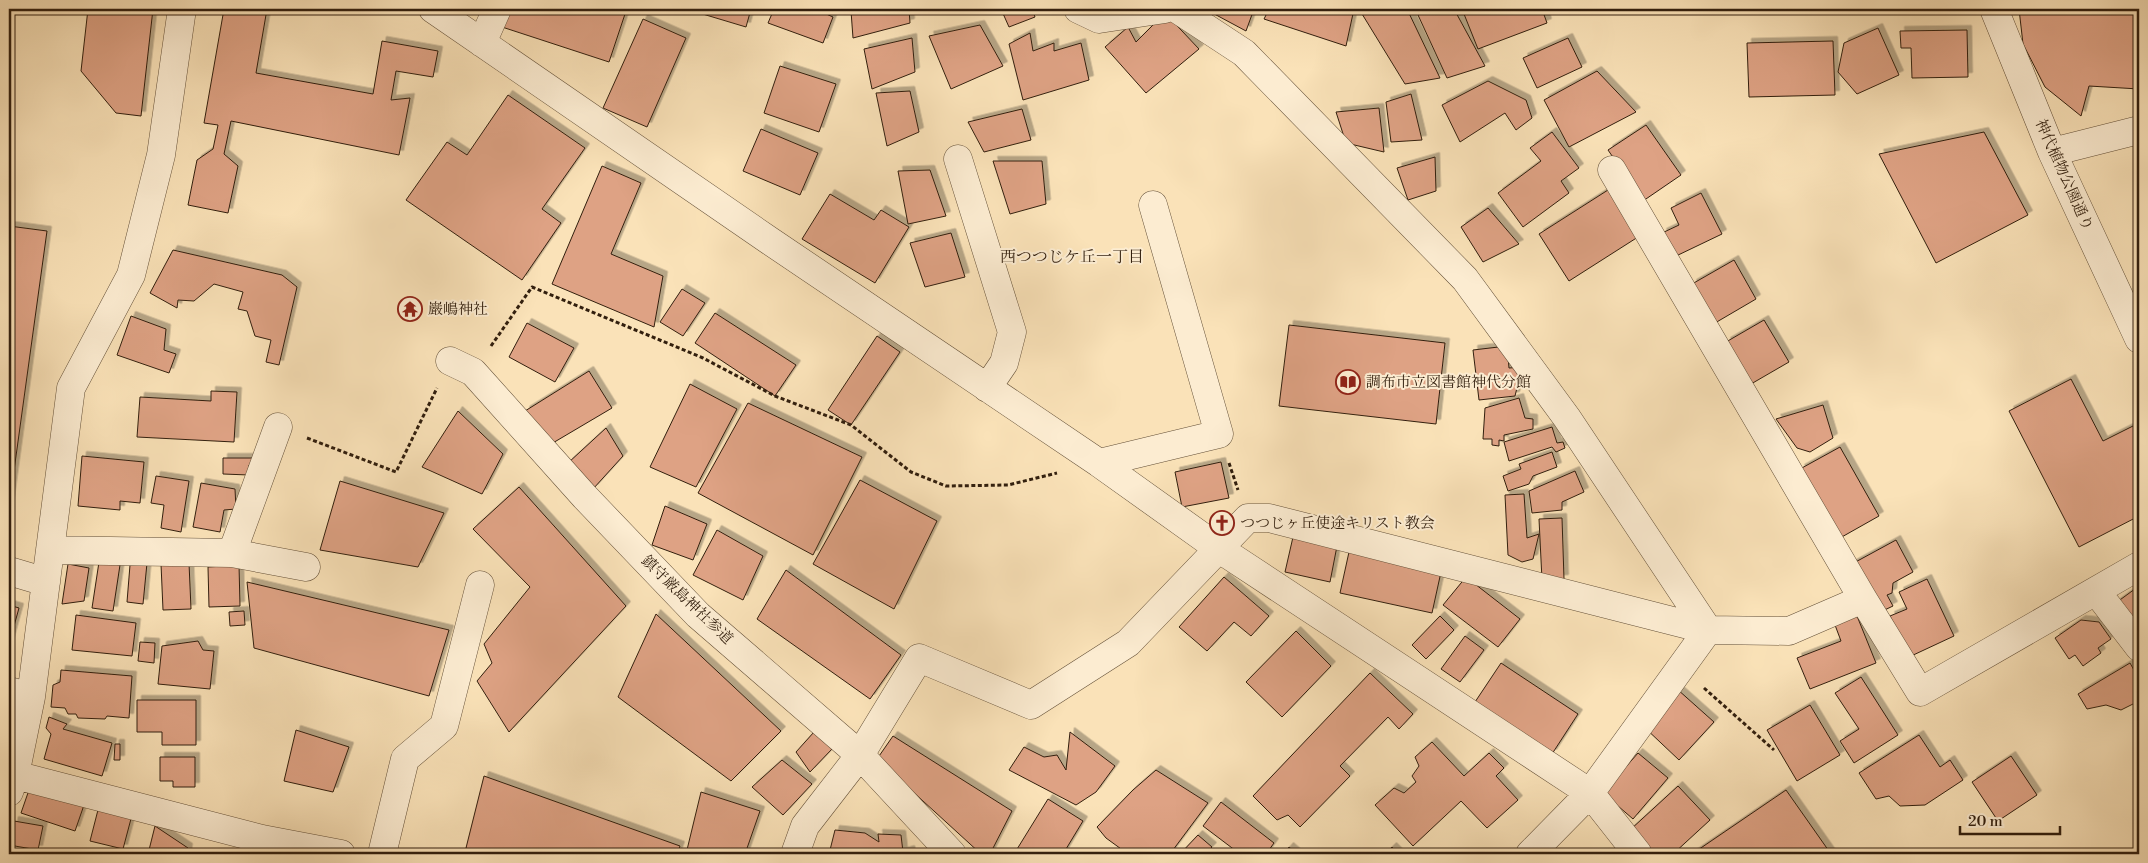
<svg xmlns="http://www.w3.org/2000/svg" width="2148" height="863" font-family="'Libre Bodoni','Noto Serif JP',serif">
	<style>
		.building { fill: #dea284; stroke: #321f0e; filter: url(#shadow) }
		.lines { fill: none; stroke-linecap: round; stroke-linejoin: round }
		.minor-casing { stroke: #645038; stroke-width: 29 }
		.path { stroke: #321f0e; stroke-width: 3; stroke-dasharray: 4 2.5; stroke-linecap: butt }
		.minor { stroke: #fcecd1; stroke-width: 28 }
		.labels { text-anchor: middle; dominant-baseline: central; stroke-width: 4; stroke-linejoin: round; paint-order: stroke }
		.street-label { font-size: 15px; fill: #321f0e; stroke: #fcecd1 }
		.poi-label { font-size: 15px; fill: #321f0e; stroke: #fcecd1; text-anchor: start }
		.neighbourhood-label { font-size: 16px; fill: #321f0e; stroke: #fcecd1 }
	</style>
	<defs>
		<filter id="shadow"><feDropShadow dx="4.5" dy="-4.5" stdDeviation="0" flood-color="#0004"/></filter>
	</defs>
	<rect width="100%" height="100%" fill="#fae2b8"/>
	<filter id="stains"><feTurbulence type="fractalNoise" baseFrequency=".004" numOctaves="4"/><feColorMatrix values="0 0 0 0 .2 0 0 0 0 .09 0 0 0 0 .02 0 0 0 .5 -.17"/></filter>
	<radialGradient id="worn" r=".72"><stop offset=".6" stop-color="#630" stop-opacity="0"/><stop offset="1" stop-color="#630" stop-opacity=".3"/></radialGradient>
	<path class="building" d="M 88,9 L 153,9 L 141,116 L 116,113 L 81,71 Z
		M 224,9 L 267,9 L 256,73 L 373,94 L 382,41 L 438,51 L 433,77 L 396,71 L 391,100 L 410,98 L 399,155 L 231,121 L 224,154 L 238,166 L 228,213 L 188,205 L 197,160 L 213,149 L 218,125 L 204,123 Z
		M 509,9 L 607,9 L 625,14 L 609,62 L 502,27 Z
		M 686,9 L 751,9 L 746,27 Z
		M 774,9 L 826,9 L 824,13 L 833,17 L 823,43 L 768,23 Z
		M 858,9 L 909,9 L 910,23 L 853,38 L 851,11 Z
		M 1001,9 L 1032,9 L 1035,17 L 1009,27 Z
		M 1205,9 L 1254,9 L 1246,31 Z
		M 1269,9 L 1354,9 L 1346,46 L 1264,19 Z
		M 1359,9 L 1407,9 L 1440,78 L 1405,84 Z
		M 1427,9 L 1454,9 L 1485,66 L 1447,78 L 1418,15 Z
		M 1462,9 L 1542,9 L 1547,23 L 1478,49 Z
		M 2019,9 L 2139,9 L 2139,89 L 2089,86 L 2081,116 L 2045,87 L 2023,44 Z
		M 1165,13 L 1199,49 L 1146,93 L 1105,47 L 1128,27 L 1136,42 Z
		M 643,19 L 686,38 L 647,127 L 603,108 Z
		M 980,25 L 1003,66 L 951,89 L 929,36 Z
		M 1878,28 L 1899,75 L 1857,94 L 1838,72 L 1844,43 Z
		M 1967,30 L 1968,77 L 1912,78 L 1911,48 L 1901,48 L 1900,31 Z
		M 1030,33 L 1033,51 L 1054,43 L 1054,51 L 1081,43 L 1089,80 L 1023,100 L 1009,44 Z
		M 912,38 L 915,72 L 872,89 L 864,49 Z
		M 1568,38 L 1582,67 L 1537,88 L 1523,58 Z
		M 1833,41 L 1835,95 L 1749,97 L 1747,43 Z
		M 780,66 L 836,84 L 819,132 L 764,113 Z
		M 1597,71 L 1636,112 L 1569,147 L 1544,100 Z
		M 1488,81 L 1526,100 L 1532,118 L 1516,130 L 1505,113 L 1460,142 L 1442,105 Z
		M 910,91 L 919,132 L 887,146 L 876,93 Z
		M 1411,94 L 1422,140 L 1391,142 L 1386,102 Z
		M 508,95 L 585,148 L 542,209 L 561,223 L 522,280 L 406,200 L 447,142 L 467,155 Z
		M 1379,108 L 1384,152 L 1346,143 L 1336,112 Z
		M 1022,109 L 1031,140 L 984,152 L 968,122 Z
		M 1646,125 L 1681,175 L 1643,201 L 1608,150 Z
		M 761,129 L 818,153 L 800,195 L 743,171 Z
		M 1552,132 L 1579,168 L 1561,181 L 1569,193 L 1523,227 L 1498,193 L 1541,161 L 1530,148 Z
		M 1984,132 L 2028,215 L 1936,263 L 1879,154 Z
		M 1435,157 L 1436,191 L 1408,200 L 1397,168 Z
		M 993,161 L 1042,161 L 1046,204 L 1010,214 Z
		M 602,166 L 641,183 L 611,254 L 663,276 L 654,327 L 552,284 Z
		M 930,170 L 946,216 L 908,224 L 898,171 Z
		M 1608,190 L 1638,237 L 1569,281 L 1539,234 Z
		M 1701,193 L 1722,234 L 1674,257 L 1662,233 L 1679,225 L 1671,208 Z
		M 830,194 L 874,220 L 881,210 L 909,227 L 875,283 L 802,239 Z
		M 1488,208 L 1519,244 L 1483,262 L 1461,227 Z
		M 9,226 L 47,231 L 9,507 Z
		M 951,233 L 965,277 L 925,287 L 910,243 Z
		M 173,250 L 282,275 L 297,287 L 279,365 L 266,362 L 271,340 L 255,336 L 247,311 L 238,309 L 243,292 L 214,284 L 194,301 L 178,300 L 177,308 L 150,293 Z
		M 1734,260 L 1756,299 L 1715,323 L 1692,284 Z
		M 682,289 L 705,303 L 683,336 L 660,322 Z
		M 715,313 L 796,365 L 775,396 L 695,343 Z
		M 131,316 L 166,329 L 164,350 L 176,354 L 169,373 L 117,355 Z
		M 1764,320 L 1789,362 L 1751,384 L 1726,342 Z
		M 527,323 L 574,348 L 555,382 L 509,357 Z
		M 1289,325 L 1445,343 L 1436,424 L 1279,406 Z
		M 877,336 L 900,352 L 851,425 L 828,410 Z
		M 1507,346 L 1509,368 L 1522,367 L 1515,396 L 1479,400 L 1473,350 Z
		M 589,371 L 612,408 L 546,447 L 525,411 Z
		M 2071,379 L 2103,441 L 2135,425 L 2139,433 L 2139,516 L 2079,547 L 2009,411 Z
		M 690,384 L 737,409 L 696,487 L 650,467 Z
		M 211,391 L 237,392 L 234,442 L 137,437 L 140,397 L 211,401 Z
		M 1519,398 L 1525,418 L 1533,419 L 1533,429 L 1504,435 L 1504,441 L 1499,440 L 1499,446 L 1492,445 L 1492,439 L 1483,439 L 1485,408 Z
		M 748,403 L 862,457 L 813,555 L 698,493 Z
		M 1823,405 L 1833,438 L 1810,452 L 1797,448 L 1776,419 Z
		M 458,411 L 503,454 L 482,494 L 422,467 Z
		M 1552,427 L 1557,443 L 1563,442 L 1565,448 L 1556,452 L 1552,447 L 1509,461 L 1504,442 Z
		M 606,428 L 623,456 L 593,489 L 568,463 Z
		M 1840,447 L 1879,516 L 1840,538 L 1800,469 Z
		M 1552,452 L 1557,467 L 1533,476 L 1529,484 L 1508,491 L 1503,476 L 1521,469 L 1519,464 Z
		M 82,456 L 144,462 L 140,503 L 120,501 L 120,510 L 78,506 Z
		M 223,458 L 255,458 L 254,464 L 249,465 L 249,475 L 223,474 Z
		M 1221,462 L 1229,498 L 1182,507 L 1175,472 Z
		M 1575,471 L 1584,492 L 1562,502 L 1562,510 L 1532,513 L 1529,491 Z
		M 156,476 L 189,481 L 181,532 L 161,528 L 164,505 L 151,503 Z
		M 860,480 L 937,521 L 894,609 L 813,564 Z
		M 340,481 L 444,513 L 418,567 L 320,550 Z
		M 201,483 L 235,489 L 236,509 L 224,510 L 220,532 L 193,527 Z
		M 519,487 L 626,606 L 509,732 L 477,681 L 492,663 L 484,644 L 530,587 L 473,529 Z
		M 1524,494 L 1527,538 L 1539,534 L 1533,559 L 1522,562 L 1508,555 L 1505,495 Z
		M 665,506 L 707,524 L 693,560 L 652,545 Z
		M 1562,518 L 1564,579 L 1542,580 L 1539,519 Z
		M 717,530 L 763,556 L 743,600 L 693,575 Z
		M 1293,537 L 1337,546 L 1330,582 L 1285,572 Z
		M 1896,540 L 1913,572 L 1893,583 L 1892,593 L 1887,595 L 1893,606 L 1876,614 L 1850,565 Z
		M 1349,552 L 1441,572 L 1432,613 L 1340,593 Z
		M 99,562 L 120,565 L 113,611 L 92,608 Z
		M 147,563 L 143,604 L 127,602 L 130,565 Z
		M 189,563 L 191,609 L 163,610 L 161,564 Z
		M 68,564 L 89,568 L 84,601 L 62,604 Z
		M 239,565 L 240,606 L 209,607 L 208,567 Z
		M 786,570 L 901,655 L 870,699 L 757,619 Z
		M 1224,577 L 1269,616 L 1251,636 L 1234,622 L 1207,651 L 1179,627 Z
		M 1466,577 L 1520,619 L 1498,647 L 1443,605 Z
		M 1927,579 L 1954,636 L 1909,657 L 1890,616 L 1907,609 L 1899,592 Z
		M 247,582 L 449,630 L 429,696 L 254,648 Z
		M 2139,586 L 2139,641 L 2113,605 Z
		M 9,605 L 19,608 L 9,644 Z
		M 244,611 L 245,625 L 230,626 L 229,612 Z
		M 656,614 L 781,731 L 731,781 L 618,697 Z
		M 76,615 L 136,623 L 132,656 L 72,650 Z
		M 1440,616 L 1454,630 L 1426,659 L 1412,645 Z
		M 1857,616 L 1876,663 L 1810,689 L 1797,658 L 1841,641 L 1835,625 Z
		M 2081,620 L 2099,622 L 2111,639 L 2098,648 L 2101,653 L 2083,666 L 2075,655 L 2069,659 L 2055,638 Z
		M 1296,631 L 1331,666 L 1282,717 L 1246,682 Z
		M 1465,636 L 1484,650 L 1460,682 L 1441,669 Z
		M 198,641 L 203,650 L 214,651 L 210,689 L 158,684 L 162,646 Z
		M 140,642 L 155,643 L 154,663 L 138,661 Z
		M 1501,663 L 1578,714 L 1552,754 L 1475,702 Z
		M 2130,663 L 2139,679 L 2137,702 L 2121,710 L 2106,705 L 2087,709 L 2078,694 Z
		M 61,670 L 132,676 L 129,718 L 107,716 L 105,719 L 78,718 L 76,714 L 68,714 L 65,708 L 51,707 L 53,685 L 60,682 Z
		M 1370,673 L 1413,714 L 1399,729 L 1388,717 L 1340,766 L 1350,776 L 1300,827 L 1288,815 L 1277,820 L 1253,796 Z
		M 1861,677 L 1898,735 L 1854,763 L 1840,741 L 1859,729 L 1835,693 Z
		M 1677,689 L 1714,722 L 1679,760 L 1643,726 Z
		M 137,700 L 196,700 L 196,745 L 162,745 L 162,732 L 137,732 Z
		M 1810,705 L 1840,755 L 1797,781 L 1767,730 Z
		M 49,717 L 67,724 L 63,729 L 112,743 L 102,776 L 44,759 L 51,734 L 46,728 Z
		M 296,730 L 349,747 L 333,792 L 284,781 Z
		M 814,732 L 832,749 L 810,772 L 796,752 Z
		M 1070,732 L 1115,766 L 1096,792 L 1076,805 L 1009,770 L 1024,747 L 1044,757 L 1057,755 L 1066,770 Z
		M 1919,735 L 1940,767 L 1950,760 L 1963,780 L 1925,805 L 1900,806 L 1889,796 L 1876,799 L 1859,773 Z
		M 893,736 L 1012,811 L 990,854 L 981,854 L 877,759 Z
		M 1432,742 L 1464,776 L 1489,753 L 1504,768 L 1496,776 L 1518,800 L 1487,828 L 1461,801 L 1413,846 L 1375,805 L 1394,788 L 1404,793 L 1416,782 L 1412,776 L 1419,766 L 1415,757 Z
		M 115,744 L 120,744 L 120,760 L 114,760 Z
		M 1638,753 L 1668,778 L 1633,819 L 1603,793 Z
		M 2011,756 L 2037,795 L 1998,821 L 1972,782 Z
		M 160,757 L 195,757 L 195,787 L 173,787 L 173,781 L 160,781 Z
		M 782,760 L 812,784 L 783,815 L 752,787 Z
		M 1156,770 L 1208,803 L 1170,854 L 1128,854 L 1106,838 L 1097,827 L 1133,790 Z
		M 484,776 L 680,846 L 677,854 L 483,854 L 466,848 Z
		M 1678,786 L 1710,820 L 1673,854 L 1653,854 L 1630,830 Z
		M 30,787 L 84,805 L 75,831 L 21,813 Z
		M 1786,790 L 1831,854 L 1692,854 Z
		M 701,792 L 760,811 L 745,854 L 686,854 Z
		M 1048,799 L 1083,821 L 1063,854 L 1014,854 Z
		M 1221,802 L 1274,843 L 1266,854 L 1240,854 L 1203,826 Z
		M 99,806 L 132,815 L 123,849 L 90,841 Z
		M 14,821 L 43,826 L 38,850 L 9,845 Z
		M 155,826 L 188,848 L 187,854 L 148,854 Z
		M 835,830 L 865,833 L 879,842 L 878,834 L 901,835 L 903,852 L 910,850 L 911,854 L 829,854 Z
		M 1198,835 L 1212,847 L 1205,854 L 1180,854 Z
		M 1289,847 L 1297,854 L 1283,854 Z
		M 1392,847 L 1399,854 L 1385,854 Z"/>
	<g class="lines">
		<defs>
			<path id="minor" d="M 433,9 L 770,241 L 1099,463 L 1218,548 L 1590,793 L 1638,854
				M 1078,9 L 1099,19 L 1165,9
				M 1177,9 L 1244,53 L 1465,279 L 1567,418 L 1708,630
				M 1994,9 L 2052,152 L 2139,339
				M 482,43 L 497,9
				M 2052,152 L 2139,130
				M 958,159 L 1012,332 L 1004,363 L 987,388
				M 1612,170 L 1863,599 L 1920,692 L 2139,566
				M 450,361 L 473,372 L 585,497 L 698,615 L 860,755 L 952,854
				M 1099,463 L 1219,434 L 1153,205
				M 50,550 L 232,553 L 306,567
				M 232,553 L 278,427
				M 9,571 L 46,582
				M 2096,591 L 2139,647
				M 9,691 L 31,697
				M 15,775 L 262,839 L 341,854
				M 9,792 L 15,775 L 31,697 L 71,388 L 131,275 L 161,155 L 182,9
				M 382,854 L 405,759 L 444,726 L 480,585
				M 795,854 L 805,826 L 860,755 L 919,658 L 1031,705 L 1128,643 L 1248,518 L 1269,518 L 1708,630 L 1789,631 L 1863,599
				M 1530,854 L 1590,793 L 1708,630"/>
		</defs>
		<use href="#minor" class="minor-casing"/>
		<path class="path" d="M 491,346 L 532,287 L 703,358 L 775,396 L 851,425 L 911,472 L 946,486 L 1008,485 L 1057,473
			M 307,438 L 396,472 L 437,388
			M 1229,463 L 1238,490
			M 1704,688 L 1774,750"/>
		<use href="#minor" class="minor"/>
	</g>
	<defs>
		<symbol id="temple-ring" viewBox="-11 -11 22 22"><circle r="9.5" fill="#fcecd1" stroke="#8f2418" stroke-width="1.5"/><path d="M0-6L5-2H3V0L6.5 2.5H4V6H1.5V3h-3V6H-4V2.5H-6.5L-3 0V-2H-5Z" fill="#8f2418"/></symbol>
		<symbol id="library-ring" viewBox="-11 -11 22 22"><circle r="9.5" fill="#fcecd1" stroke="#8f2418" stroke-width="1.5"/><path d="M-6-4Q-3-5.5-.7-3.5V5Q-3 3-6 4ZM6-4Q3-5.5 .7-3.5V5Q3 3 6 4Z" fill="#8f2418"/></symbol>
		<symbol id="church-ring" viewBox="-11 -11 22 22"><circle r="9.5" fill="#fcecd1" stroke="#8f2418" stroke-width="1.5"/><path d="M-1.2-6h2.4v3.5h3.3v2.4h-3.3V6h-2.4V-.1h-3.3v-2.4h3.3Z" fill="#8f2418"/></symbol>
	</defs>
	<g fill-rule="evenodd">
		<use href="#temple-ring" x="396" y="295" width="28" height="28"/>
		<use href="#library-ring" x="1334" y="368" width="28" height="28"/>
		<use href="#church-ring" x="1208" y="509" width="28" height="28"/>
	</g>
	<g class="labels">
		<g class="street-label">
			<text transform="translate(2064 175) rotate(66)">神代植物公園通り</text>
			<text transform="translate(687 600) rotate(44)">鎮守厳島神社参道</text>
		</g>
		<g class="poi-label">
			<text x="428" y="309">巌嶋神社</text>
			<text x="1366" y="382">調布市立図書館神代分館</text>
			<text x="1240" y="523">つつじヶ丘使途キリスト教会</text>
		</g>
		<g class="neighbourhood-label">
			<text x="1072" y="257">西つつじケ丘一丁目</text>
		</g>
	</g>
	<rect width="2148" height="863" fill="none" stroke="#fae2b8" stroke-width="30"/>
	<rect x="10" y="10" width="2128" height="843" fill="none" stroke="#321f0e" stroke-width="2.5"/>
	<rect x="15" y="15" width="2118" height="833" fill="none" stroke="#321f0e"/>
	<path d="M1960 826v8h100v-8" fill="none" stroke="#321f0e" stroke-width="2.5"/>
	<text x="1968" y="826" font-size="15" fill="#321f0e" stroke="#fcecd1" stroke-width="4" paint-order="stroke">20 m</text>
	<rect width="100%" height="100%" filter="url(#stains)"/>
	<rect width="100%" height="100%" fill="url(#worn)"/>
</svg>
